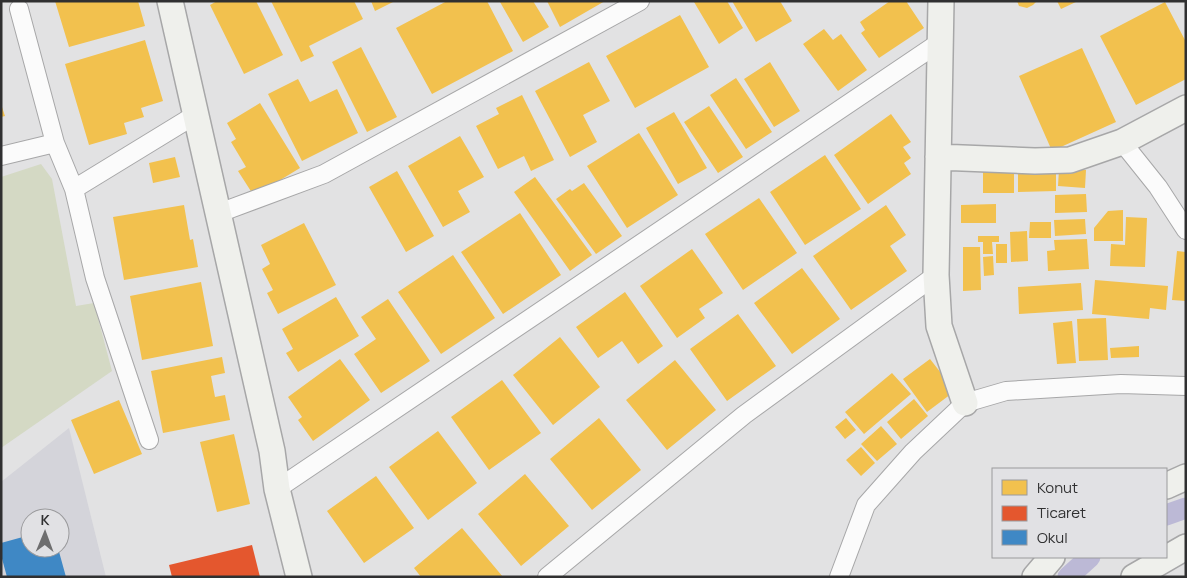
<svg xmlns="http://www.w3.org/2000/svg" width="1187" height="578" font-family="Manrope,sans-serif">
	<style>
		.built { fill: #d4d4da; fill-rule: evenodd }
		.green { fill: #d4d9c4 }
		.homes { fill: #f2c14e }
		.shops { fill: #e4572e }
		.schools { fill: #3f88c5 }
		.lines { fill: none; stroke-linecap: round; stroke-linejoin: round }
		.canal { stroke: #bcb9d6; stroke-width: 21 }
		.street-casing { stroke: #a7a7a8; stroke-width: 20 }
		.secondary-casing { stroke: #a7a7a8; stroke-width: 28 }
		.street { stroke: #fbfbfb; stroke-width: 18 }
		.secondary { stroke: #eff0ec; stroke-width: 25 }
	</style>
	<rect width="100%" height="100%" fill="#e2e2e3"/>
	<path class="built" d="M 69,428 L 106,577 L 1,577 L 1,482 ZM 30,518 L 60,518 L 60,548 L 30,548 Z"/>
	<path class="green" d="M 41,164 L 52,179 L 76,306 L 94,303 L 112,371 L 1,448 L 1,177 Z"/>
	<path class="homes" d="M 55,1 L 138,1 L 145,26 L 69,47 Z
		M 217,1 L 256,1 L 283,55 L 244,74 L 210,5 Z
		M 271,1 L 354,1 L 363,19 L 309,46 L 314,56 L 301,62 Z
		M 371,1 L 395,1 L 375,11 Z
		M 447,1 L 487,1 L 513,51 L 432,94 L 396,28 Z
		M 502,1 L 533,1 L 549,27 L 523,42 L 500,2 Z
		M 547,1 L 605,1 L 560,27 Z
		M 696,1 L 727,1 L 743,28 L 719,44 L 694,2 Z
		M 732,1 L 780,1 L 792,21 L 756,42 Z
		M 890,1 L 906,1 L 924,28 L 879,58 L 861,33 L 865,30 L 860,22 Z
		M 1017,1 L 1037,1 L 1033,5 L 1027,8 L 1019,6 Z
		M 1057,1 L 1078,1 L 1061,9 Z
		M 1165,2 L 1186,42 L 1186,79 L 1136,105 L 1100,36 Z
		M 680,15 L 709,67 L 635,108 L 606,56 Z
		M 824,29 L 833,40 L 841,34 L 867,70 L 838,91 L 803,44 Z
		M 145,40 L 163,101 L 141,108 L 144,117 L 124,123 L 127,134 L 89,145 L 65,64 Z
		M 361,47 L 397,117 L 367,132 L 332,62 Z
		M 1082,48 L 1116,122 L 1052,151 L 1019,76 Z
		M 589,62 L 610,101 L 583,115 L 597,142 L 570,157 L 535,91 Z
		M 770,62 L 800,111 L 774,127 L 744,79 Z
		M 736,78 L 772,132 L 746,149 L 710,95 Z
		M 298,79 L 310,102 L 337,89 L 358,133 L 302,161 L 268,94 Z
		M 522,95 L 554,160 L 531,171 L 524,156 L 498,169 L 476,126 L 499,114 L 496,108 Z
		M 260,103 L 300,168 L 254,196 L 238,171 L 246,167 L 231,142 L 236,139 L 227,123 Z
		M 1,104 L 5,116 L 1,117 Z
		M 709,106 L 743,157 L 718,173 L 684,122 Z
		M 674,112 L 707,168 L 678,184 L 646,128 Z
		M 891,114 L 911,142 L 903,147 L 911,158 L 904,163 L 911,174 L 868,204 L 834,155 Z
		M 639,133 L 678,195 L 627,228 L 587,166 Z
		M 460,136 L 484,177 L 458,191 L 470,212 L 443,227 L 408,166 Z
		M 825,155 L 861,209 L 805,245 L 770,192 Z
		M 175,157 L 180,177 L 153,183 L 149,163 Z
		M 1056,169 L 1056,191 L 1018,192 L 1018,170 Z
		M 1059,169 L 1086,170 L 1085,188 L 1058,186 Z
		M 983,170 L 1014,170 L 1014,193 L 983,193 Z
		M 397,171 L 434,236 L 406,252 L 369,187 Z
		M 535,177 L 592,255 L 570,271 L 514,192 Z
		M 584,183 L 622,236 L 596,254 L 556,199 L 570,189 L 572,191 Z
		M 1086,194 L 1087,212 L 1055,213 L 1055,195 Z
		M 759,198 L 797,253 L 743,290 L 705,234 Z
		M 996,204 L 996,223 L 961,223 L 961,205 Z
		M 184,205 L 190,240 L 193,239 L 198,267 L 124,280 L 113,217 Z
		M 886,205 L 906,235 L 890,246 L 907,271 L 851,310 L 813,256 Z
		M 1123,210 L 1123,241 L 1094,241 L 1094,228 L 1108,211 Z
		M 520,213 L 561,275 L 503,314 L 461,252 Z
		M 1126,217 L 1147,218 L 1145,267 L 1110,266 L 1111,244 L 1125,245 Z
		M 1085,219 L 1086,234 L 1055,236 L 1054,220 Z
		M 1030,222 L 1051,222 L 1051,238 L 1029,238 Z
		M 304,223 L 336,285 L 278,314 L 267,293 L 273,290 L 262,269 L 270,264 L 261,245 Z
		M 1027,231 L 1028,261 L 1011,262 L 1010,232 Z
		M 978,236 L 999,236 L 999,242 L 992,242 L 993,254 L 983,254 L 983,242 L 978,242 Z
		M 1087,239 L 1089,269 L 1048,271 L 1047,251 L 1055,250 L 1054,240 Z
		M 996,244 L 1007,244 L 1007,263 L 996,263 Z
		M 963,247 L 980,247 L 981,290 L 963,291 Z
		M 692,249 L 723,293 L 699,309 L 705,318 L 677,338 L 640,286 Z
		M 1177,251 L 1186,252 L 1186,301 L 1172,300 Z
		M 453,255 L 495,318 L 441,354 L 398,292 Z
		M 993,256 L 994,275 L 984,276 L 983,257 Z
		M 802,268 L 840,319 L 792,354 L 754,303 Z
		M 1095,280 L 1168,286 L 1166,310 L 1150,308 L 1149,319 L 1092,314 Z
		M 201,282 L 213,346 L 142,360 L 130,296 Z
		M 1081,283 L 1083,310 L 1019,314 L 1018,287 Z
		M 625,292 L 663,346 L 638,364 L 622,341 L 598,358 L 576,327 Z
		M 336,297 L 359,336 L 298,372 L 286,353 L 293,349 L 282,329 Z
		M 388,299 L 430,361 L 381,393 L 354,354 L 376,339 L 361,317 Z
		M 738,314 L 776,366 L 727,401 L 690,349 Z
		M 1106,318 L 1108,360 L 1079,361 L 1077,319 Z
		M 1072,321 L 1076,363 L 1057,364 L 1053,323 Z
		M 560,337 L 600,387 L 553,425 L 513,375 Z
		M 1139,346 L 1139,357 L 1111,358 L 1110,348 Z
		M 222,357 L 225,373 L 211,376 L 215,397 L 225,395 L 230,420 L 163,433 L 151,371 Z
		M 340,359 L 370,400 L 313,441 L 298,420 L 302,417 L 288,397 Z
		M 930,359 L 955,391 L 927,412 L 903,379 Z
		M 675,360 L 716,410 L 667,450 L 626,400 Z
		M 892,373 L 911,394 L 864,434 L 845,412 Z
		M 502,380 L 541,433 L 489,470 L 451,417 Z
		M 914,399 L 928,416 L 901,439 L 887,422 Z
		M 119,400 L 142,454 L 94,474 L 71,420 Z
		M 599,418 L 641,470 L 592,510 L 550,459 Z
		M 846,418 L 856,430 L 845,439 L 835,427 Z
		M 881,426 L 897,444 L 877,461 L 861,444 Z
		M 438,431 L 477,483 L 428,520 L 389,467 Z
		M 234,434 L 250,504 L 217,512 L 200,442 Z
		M 861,447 L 875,463 L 861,476 L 846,460 Z
		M 525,474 L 569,526 L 521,566 L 478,514 Z
		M 376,476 L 414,528 L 364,563 L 327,511 Z
		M 462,528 L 503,577 L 421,577 L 414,568 Z"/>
	<path class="shops" d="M 252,545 L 260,577 L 172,577 L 169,565 Z"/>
	<path class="schools" d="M 30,535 L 30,548 L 58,548 L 66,577 L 7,577 L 1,555 L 1,543 Z"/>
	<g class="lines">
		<path class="canal" d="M 1166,515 L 1186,508
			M 1068,577 L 1090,557"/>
		<defs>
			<path id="street" d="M 19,9 L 55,143 L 74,189 L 95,278 L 149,440
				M 1122,142 L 1158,187 L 1186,230
				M 1,156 L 55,143
				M 74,189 L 195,115
				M 219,213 L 324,174 L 640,1
				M 277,489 L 940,42
				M 547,577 L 744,415 L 936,275
				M 839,577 L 866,505 L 913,452 L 965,403 L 1006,391 L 1121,384 L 1186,386"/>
			<path id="secondary" d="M 170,1 L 272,451 L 277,489 L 299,577
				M 941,1 L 936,275 L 939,326 L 965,403
				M 938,157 L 1035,161 L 1070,160 L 1122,142 L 1186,108
				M 1166,486 L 1186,477
				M 1035,577 L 1052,557
				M 1134,577 L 1186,547"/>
		</defs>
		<use href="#street" class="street-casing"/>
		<use href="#secondary" class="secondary-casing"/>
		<use href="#street" class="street"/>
		<use href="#secondary" class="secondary"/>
	</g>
	<rect width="1187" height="578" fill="none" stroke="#303031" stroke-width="5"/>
	<rect x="992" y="468" width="175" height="90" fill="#e1e1e4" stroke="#9a9a9c"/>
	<rect x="1002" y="480" width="25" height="15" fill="#f2c14e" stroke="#9a9a9c"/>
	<text x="1037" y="493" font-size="15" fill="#303031">Konut</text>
	<rect x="1002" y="506" width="25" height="15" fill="#e4572e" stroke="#9a9a9c"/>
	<text x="1037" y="518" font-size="15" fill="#303031">Ticaret</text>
	<rect x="1002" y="530" width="25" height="15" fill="#3f88c5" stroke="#9a9a9c"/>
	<text x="1037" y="543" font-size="15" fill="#303031">Okul</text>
	<g transform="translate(45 533) rotate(1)"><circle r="24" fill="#e1e1e4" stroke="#9a9a9c"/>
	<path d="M0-4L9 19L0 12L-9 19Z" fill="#6e6e6f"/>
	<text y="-8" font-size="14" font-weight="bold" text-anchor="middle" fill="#303031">K</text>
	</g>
</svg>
